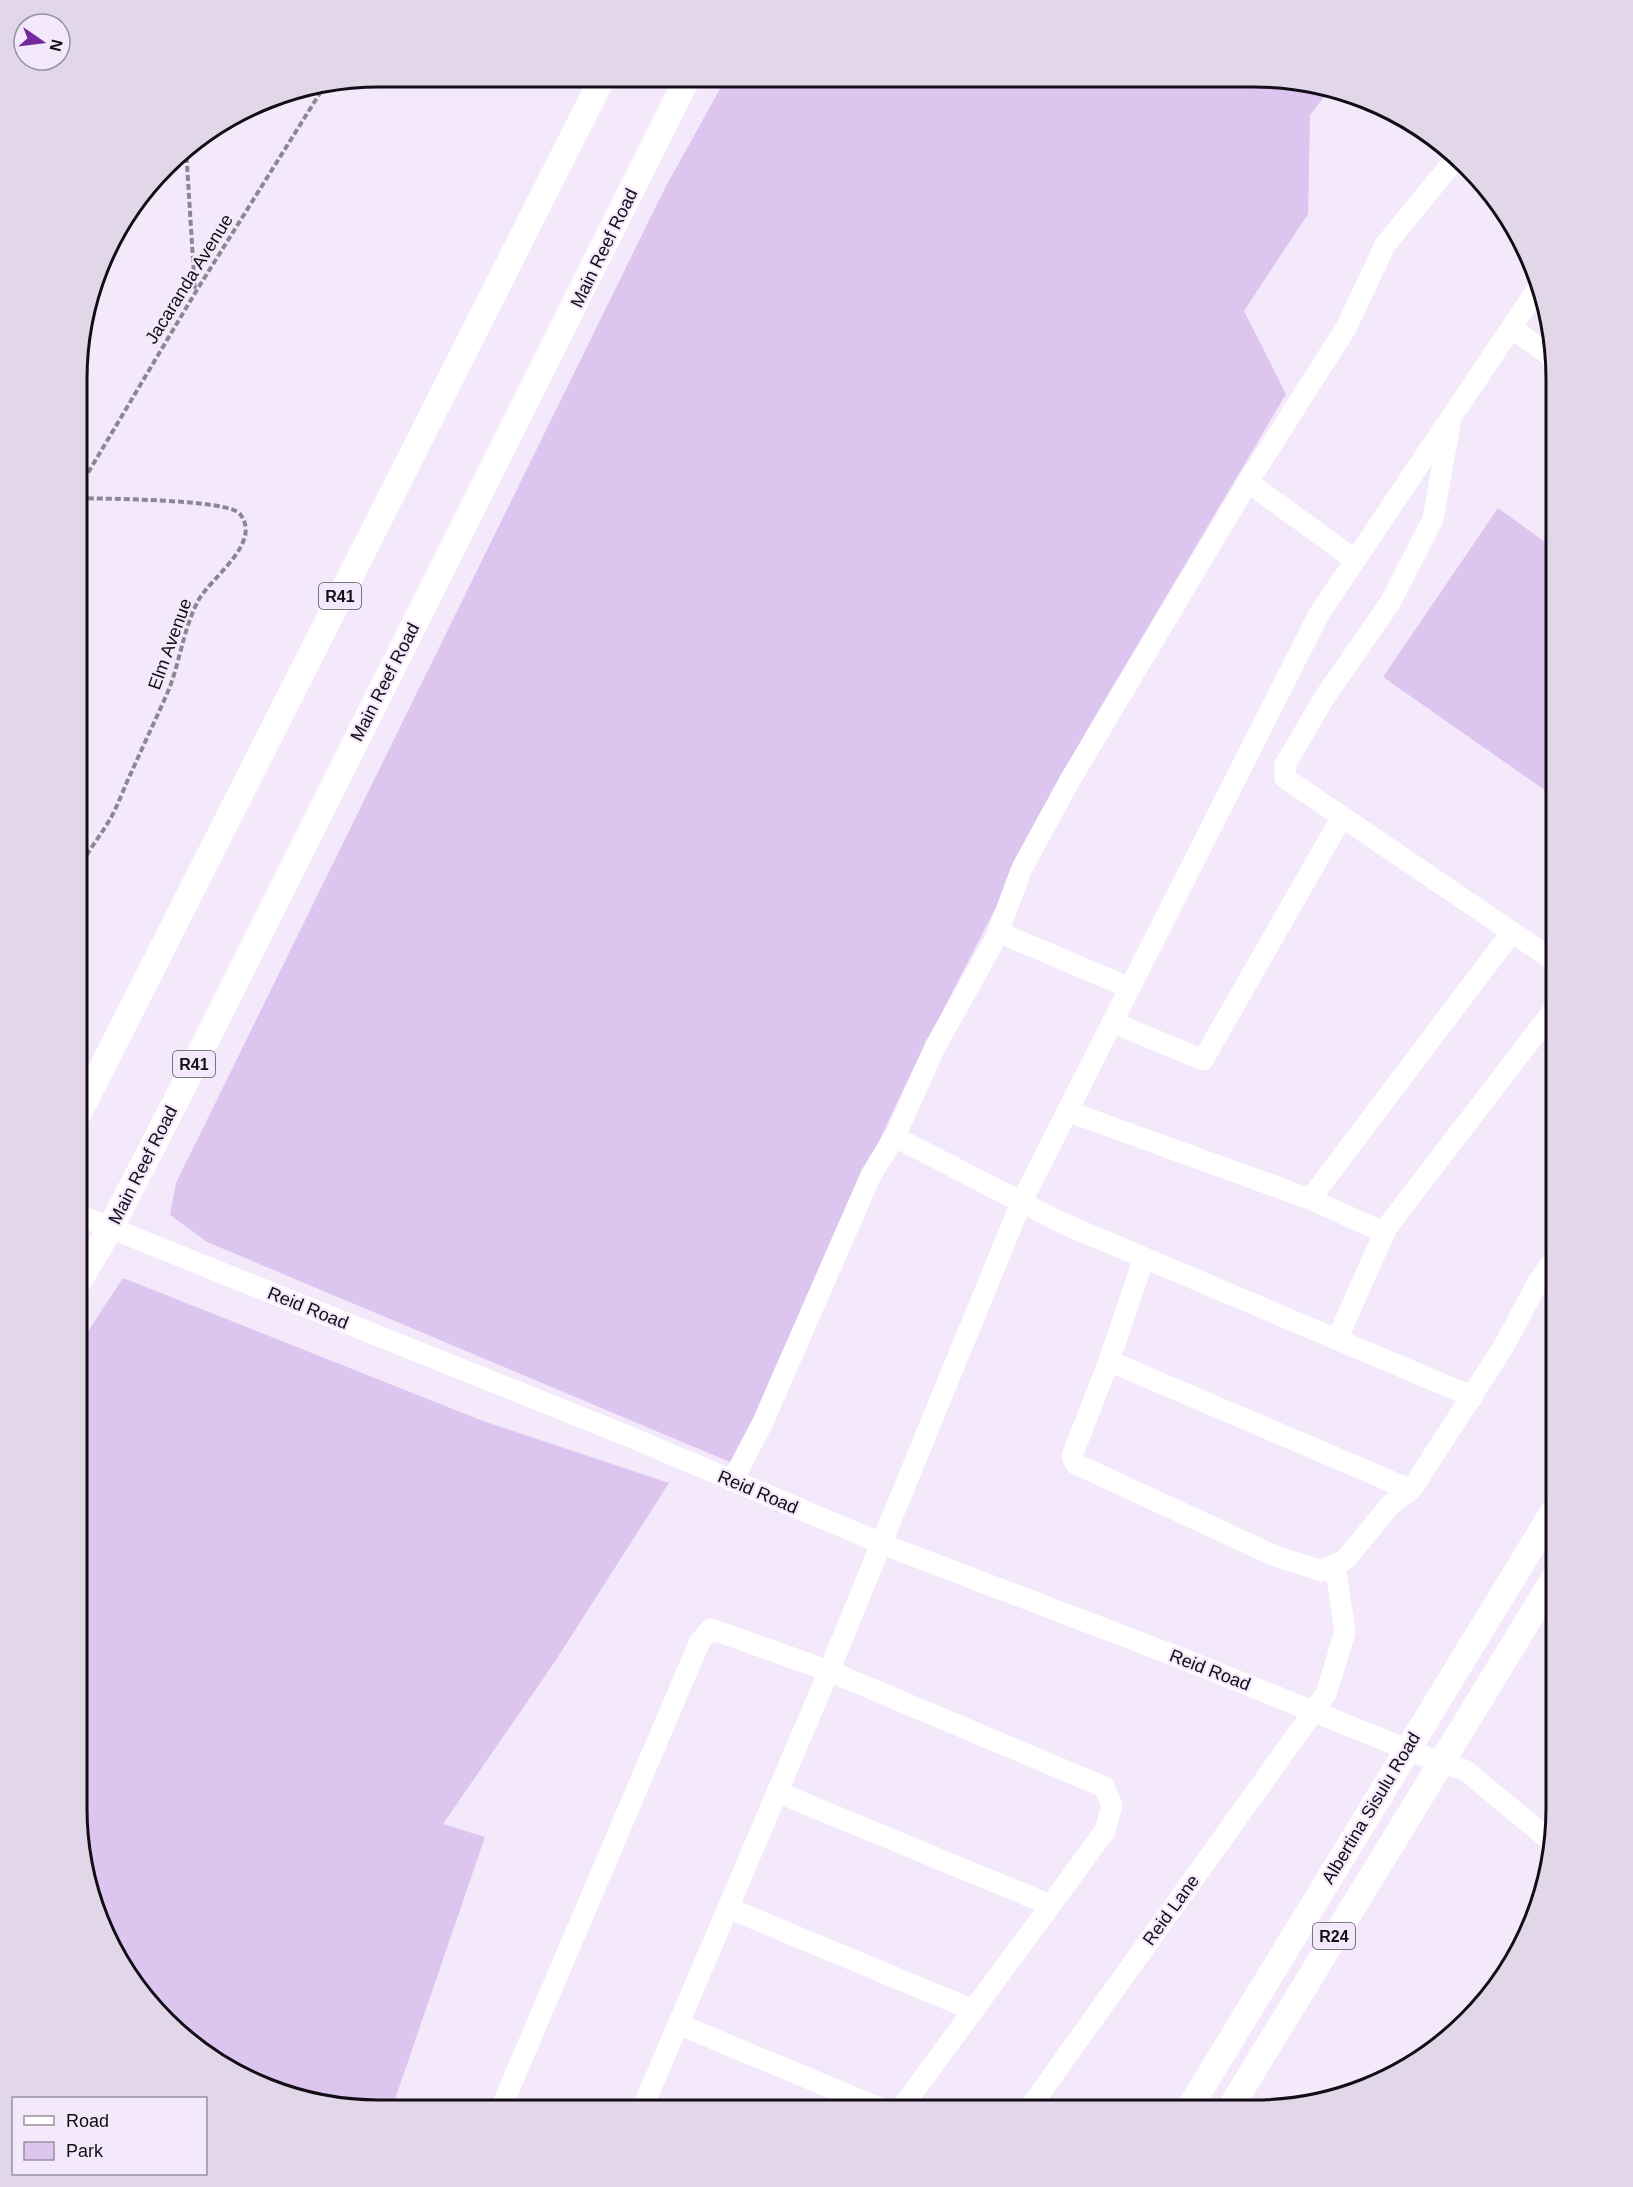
<svg xmlns="http://www.w3.org/2000/svg" width="1633" height="2187" font-family="Arial,sans-serif">
	<style>
		.green { fill: #dcc5ee }
		.lines { fill: none; stroke-linecap: round; stroke-linejoin: round }
		.path { stroke: #8e8694; stroke-width: 4; stroke-dasharray: 6 3; stroke-linecap: butt }
		.minor { stroke: #fff; stroke-width: 21 }
		.major { stroke: #fff; stroke-width: 26 }
		.labels { text-anchor: middle; dominant-baseline: central; stroke-width: 4.5; stroke-linejoin: round; paint-order: stroke }
		.shield { fill: #f3e9fb; stroke: #564f5b; stroke-width: 1.5 }
		.shield-label { font-size: 16px; font-weight: bold; fill: #130d17 }
		.street-label { font-size: 18px; fill: #130d17; stroke: #f3e9fb }
		.rim { fill: none; stroke: #130d17; stroke-width: 3 }
	</style>
	<rect width="100%" height="100%" fill="#f3e9fb"/>
	<path class="green" d="M 726,78 L 1294,79 L 1330,89 L 1310,115 L 1308,214 L 1244,311 L 1286,394 L 1087,730 L 913,1069 L 831,1243 L 737,1465 L 207,1242 L 170,1215 L 176,1183 L 665,188 Z
		M 1498,508 L 1556,550 L 1556,798 L 1383,677 Z
		M 123,1278 L 483,1421 L 669,1483 L 556,1660 L 443,1824 L 485,1837 L 392,2108 L 340,2108 L 263,2088 L 211,2059 L 152,2008 L 108,1942 L 87,1886 L 77,1809 L 77,1348 Z"/>
	<g class="lines">
		<path class="path" d="M 186,148 L 195,292
			M 79,488 L 195,293 L 325,85
			M 78,871 C 86,853 99,838 109,821 C 118,806 124,787 132,771 C 143,746 155,721 166,696 C 180,665 182,632 198,601 C 210,578 263,543 240,514 C 229,499 104,499 79,498"/>
		<path class="minor" d="M 1511,328 L 1554,358
			M 1450,424 L 1433,519 L 1390,603 L 1324,698 L 1285,765 L 1285,778 L 1556,962
			M 1248,482 L 1355,560
			M 998,932 L 1130,988
			M 1112,1022 L 1203,1060 L 1342,817
			M 1067,1111 L 1310,1199 L 1385,1233
			M 901,1140 L 1062,1223 L 1473,1397
			M 1310,1199 L 1512,932
			M 78,1215 L 630,1437 L 890,1547 L 1181,1658 L 1441,1763 L 1465,1770 L 1553,1843
			M 1144,1258 L 1109,1361 L 1072,1456 L 1076,1464 L 1275,1556 L 1322,1571 L 1346,1559 L 1391,1504 L 1411,1490 L 1504,1346 L 1538,1282 L 1556,1257
			M 1337,1339 L 1387,1227 L 1556,1007
			M 1109,1361 L 1411,1490
			M 732,1481 L 762,1424 L 871,1175 L 896,1134 L 935,1047 L 996,938 L 1022,868 L 1070,780 L 1248,482 L 1346,328 L 1385,245 L 1457,157
			M 777,1792 L 1050,1905
			M 728,1908 L 973,2010
			M 678,2024 L 882,2109
			M 501,2108 L 700,1641 L 711,1629 L 829,1671 L 642,2109
			M 900,2110 L 1105,1831 L 1112,1805 L 1104,1787 L 829,1671 L 1021,1203 L 1319,614 L 1540,285
			M 1028,2110 L 1326,1694 L 1345,1632 L 1335,1565"/>
		<path class="major" d="M 78,1115 L 603,77
			M 77,1284 L 110,1229 L 181,1091 L 688,77
			M 1188,2110 L 1556,1507
			M 1229,2110 L 1556,1575"/>
	</g>
	<g class="labels">
		<g class="shield">
			<rect x="319" y="583" width="42" height="26" rx="4.5"/>
			<rect x="173" y="1051" width="42" height="26" rx="4.5"/>
			<rect x="1313" y="1923" width="42" height="26" rx="4.5"/>
		</g>
		<g class="shield-label">
			<text x="340" y="596">R41</text>
			<text x="194" y="1064">R41</text>
			<text x="1334" y="1936">R24</text>
		</g>
		<g class="street-label">
			<text transform="translate(604 248) rotate(-64)">Main Reef Road</text>
			<text transform="translate(189 279) rotate(-58)">Jacaranda Avenue</text>
			<text transform="translate(170 644) rotate(-70)">Elm Avenue</text>
			<text transform="translate(385 682) rotate(-63)">Main Reef Road</text>
			<text transform="translate(143 1165) rotate(-63)">Main Reef Road</text>
			<text transform="translate(308 1308) rotate(22)">Reid Road</text>
			<text transform="translate(758 1492) rotate(23)">Reid Road</text>
			<text transform="translate(1210 1670) rotate(21)">Reid Road</text>
			<text transform="translate(1371 1808) rotate(-59)">Albertina Sisulu Road</text>
			<text transform="translate(1171 1910) rotate(-54)">Reid Lane</text>
		</g>
	</g>
	<path d="M0 0H1633V2187H0ZM379 87H1254A292 292 0 0 1 1546 379V1808A292 292 0 0 1 1254 2100H379A292 292 0 0 1 87 1808V379A292 292 0 0 1 379 87Z" fill="#e1d7e9" fill-rule="evenodd"/>
	<path class="rim" d="M379 87H1254A292 292 0 0 1 1546 379V1808A292 292 0 0 1 1254 2100H379A292 292 0 0 1 87 1808V379A292 292 0 0 1 379 87Z"/>
	<rect x="12" y="2097" width="195" height="78" fill="#f3e9fb" stroke="#9991a0" stroke-width="1.5"/>
	<rect x="24" y="2116" width="30" height="9" fill="#ffffff" stroke="#9991a0" stroke-width="1.5"/>
	<text x="66" y="2127" font-size="18" fill="#130d17">Road</text>
	<rect x="24" y="2142" width="30" height="18" fill="#dcc5ee" stroke="#9991a0" stroke-width="1.5"/>
	<text x="66" y="2157" font-size="18" fill="#130d17">Park</text>
	<g transform="translate(42 42) rotate(104)"><circle r="28" fill="#f3e9fb" stroke="#9991a0" stroke-width="1.5"/>
	<path d="M0-4.5L10 22L0 15L-10 22Z" fill="#742a9d"/>
	<text y="-9" font-size="16" font-weight="bold" text-anchor="middle" fill="#130d17">N</text>
	</g>
</svg>
